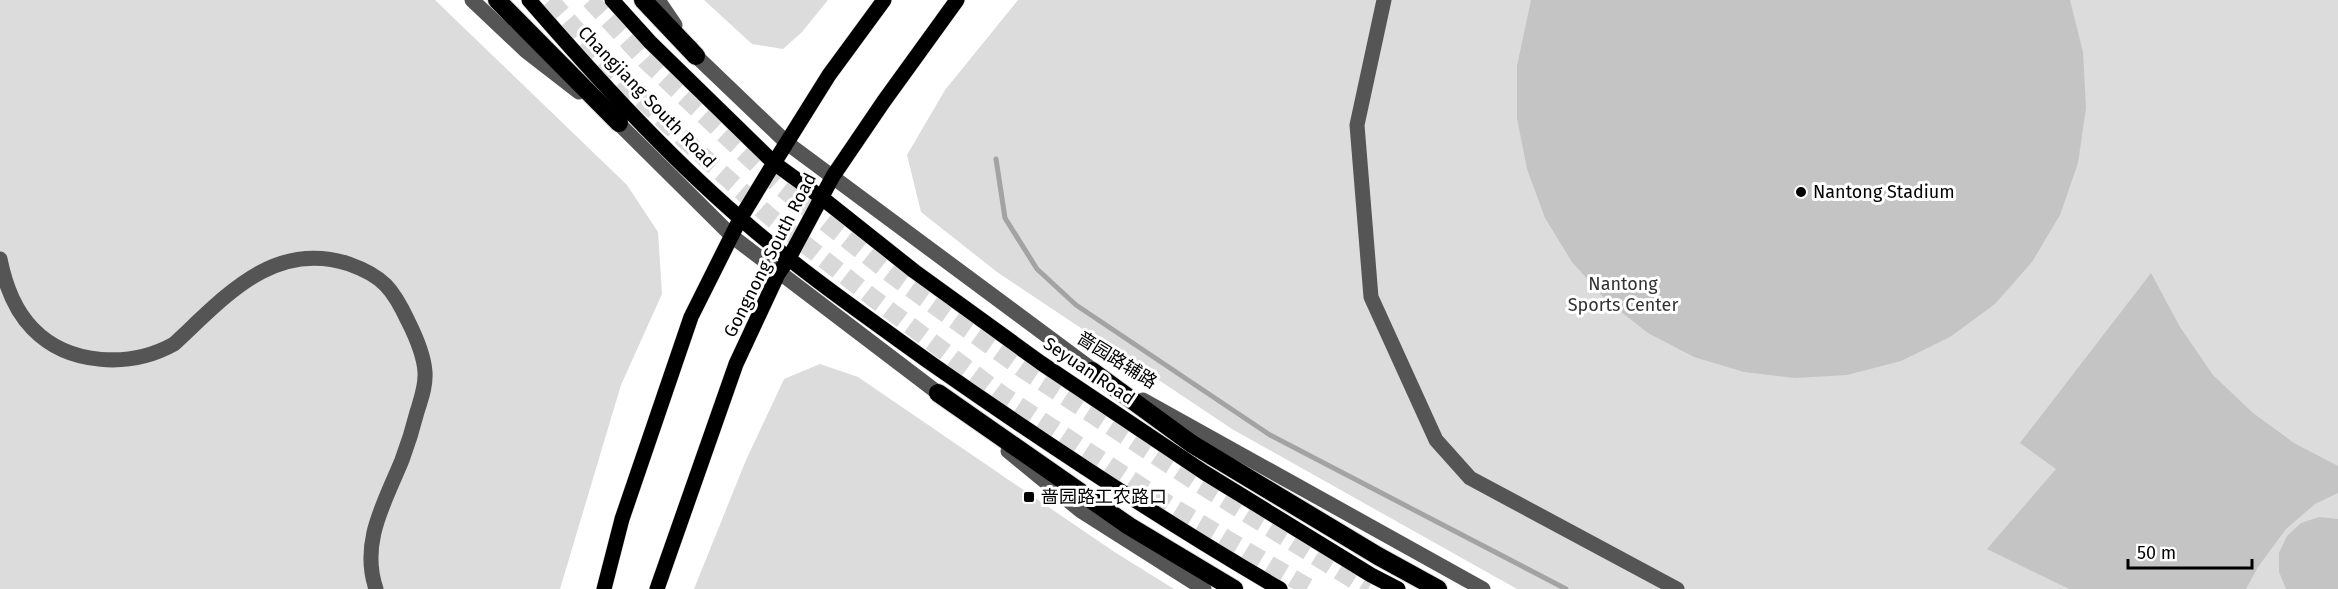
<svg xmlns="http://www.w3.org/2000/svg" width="2338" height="589" font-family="'Fira Sans','Noto Sans SC',sans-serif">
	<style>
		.green { fill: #dcdcdc }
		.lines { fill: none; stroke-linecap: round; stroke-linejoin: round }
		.stream { stroke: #a3a3a3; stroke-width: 5 }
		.building { fill: #c4c4c4 }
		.highway-tunnel { stroke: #d9d9d9; stroke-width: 18; stroke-dasharray: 18 9; stroke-linecap: butt }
		.major-casing { stroke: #dbdbdb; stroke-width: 16 }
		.highway-casing { stroke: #dbdbdb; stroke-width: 20 }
		.minor { stroke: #555; stroke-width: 15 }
		.major { stroke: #000; stroke-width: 15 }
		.highway { stroke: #000; stroke-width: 18 }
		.poi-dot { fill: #000; stroke: #fff; stroke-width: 2 }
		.labels { text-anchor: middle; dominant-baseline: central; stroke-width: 6; stroke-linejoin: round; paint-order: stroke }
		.street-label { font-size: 18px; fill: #000; stroke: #fff }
		.poi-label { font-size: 18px; fill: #000; stroke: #fff; text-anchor: start }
		.park-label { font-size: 18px; fill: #333; stroke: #fff }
	</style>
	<rect width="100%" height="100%" fill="#fff"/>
	<path class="green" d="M 0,0 L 435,0 L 627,185 L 658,232 L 662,294 L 621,385 L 560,589 L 0,589 Z
		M 704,0 L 828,0 L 802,32 L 783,49 L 752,44 Z
		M 1018,0 L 2338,0 L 2338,589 L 1517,589 L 1232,429 L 997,272 L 921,212 L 907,155 L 945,90 Z
		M 820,364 L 858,377 L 1113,551 L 1174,589 L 694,589 L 746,460 L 784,379 Z"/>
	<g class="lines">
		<path class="stream" d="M 996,159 L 1005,218 L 1037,269 L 1076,305 L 1270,435 L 1566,589"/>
	</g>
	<path class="building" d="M 1531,0 L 2070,0 L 2083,52 L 2086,108 L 2078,163 L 2060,215 L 2032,262 L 1995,304 L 1950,337 L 1901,361 L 1847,375 L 1795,378 L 1744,372 L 1694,357 L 1648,333 L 1607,301 L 1572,262 L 1545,218 L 1527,169 L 1517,118 L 1517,66 Z
		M 2151,273 L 2180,327 L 2213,375 L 2253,413 L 2294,443 L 2338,466 L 2338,493 L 2315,504 L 2286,529 L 2258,567 L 2246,589 L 2069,589 L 1987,549 L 2056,469 L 2020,443 Z
		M 2319,517 L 2338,519 L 2338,589 L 2286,589 L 2279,572 L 2279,553 L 2287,536 L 2301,523 Z"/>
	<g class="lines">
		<path class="highway-tunnel" d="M 550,0 L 615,74 L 676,132 L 769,216 L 873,298 L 1004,396 L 1171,506 L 1311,589
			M 590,0 L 645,60 L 778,185 L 892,275 L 1024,370 L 1196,482 L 1368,589"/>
		<defs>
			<path id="major" d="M 529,0 C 595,76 663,151 740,218 C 800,271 867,317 932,364 C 1045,443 1160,519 1280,589
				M 612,0 L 650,42 L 774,163 L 822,198 L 914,271 L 1041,363 L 1205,473 L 1371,575 L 1398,589
				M 604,589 L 622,519 L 691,317 L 740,219 L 774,163 L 829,75 L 884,0
				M 657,589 L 736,364 L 778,274 L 789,258 L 833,176 L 884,101 L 957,0"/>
			<path id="highway" d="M 497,0 L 619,123
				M 643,0 L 696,56
				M 1092,371 L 1192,444 L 1378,556 L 1438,589
				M 938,393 L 1129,526 L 1234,589"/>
		</defs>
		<use href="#major" class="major-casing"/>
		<use href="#highway" class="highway-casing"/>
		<path class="minor" d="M 472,0 L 526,51 L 579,92
			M 658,0 L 675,25
			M 1384,0 L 1357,125 L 1371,297 L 1436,440 L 1470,478 L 1677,589
			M 690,47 L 696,56 L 787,143 L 1101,376
			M 610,115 L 733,237 L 946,399
			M 0,259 C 5,284 15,311 33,329 C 69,366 131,368 174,344 C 224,298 273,239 349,264 C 383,276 393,289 408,321 C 416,337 424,355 425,372 C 426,386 421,399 417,412 C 413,428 408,444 402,460 C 385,502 360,542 376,589
			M 1143,400 L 1483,589
			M 1008,451 L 1081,511 L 1204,589"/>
		<use href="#major" class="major"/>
		<use href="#highway" class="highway"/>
	</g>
	<g class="poi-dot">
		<circle cx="1801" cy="192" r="6"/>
		<rect x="1023" y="491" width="12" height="12" rx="3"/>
	</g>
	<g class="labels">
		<g class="street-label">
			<text transform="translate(647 97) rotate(46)">Changjiang South Road</text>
			<text transform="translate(770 255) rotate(-63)">Gongnong South Road</text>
			<text transform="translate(1117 360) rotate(32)">啬园路辅路</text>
			<text transform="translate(1089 371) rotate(34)">Seyuan Road</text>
		</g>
		<g class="poi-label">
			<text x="1813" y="192">Nantong Stadium</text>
			<text x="1041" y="497">啬园路工农路口</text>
		</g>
		<g class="park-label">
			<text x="1623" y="284">Nantong<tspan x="1623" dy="21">Sports Center</tspan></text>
		</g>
	</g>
	<path d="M2128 559v9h124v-9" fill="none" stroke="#000000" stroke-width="3"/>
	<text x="2137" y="559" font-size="18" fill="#000000" stroke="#ffffff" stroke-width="4.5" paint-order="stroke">50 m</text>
</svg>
